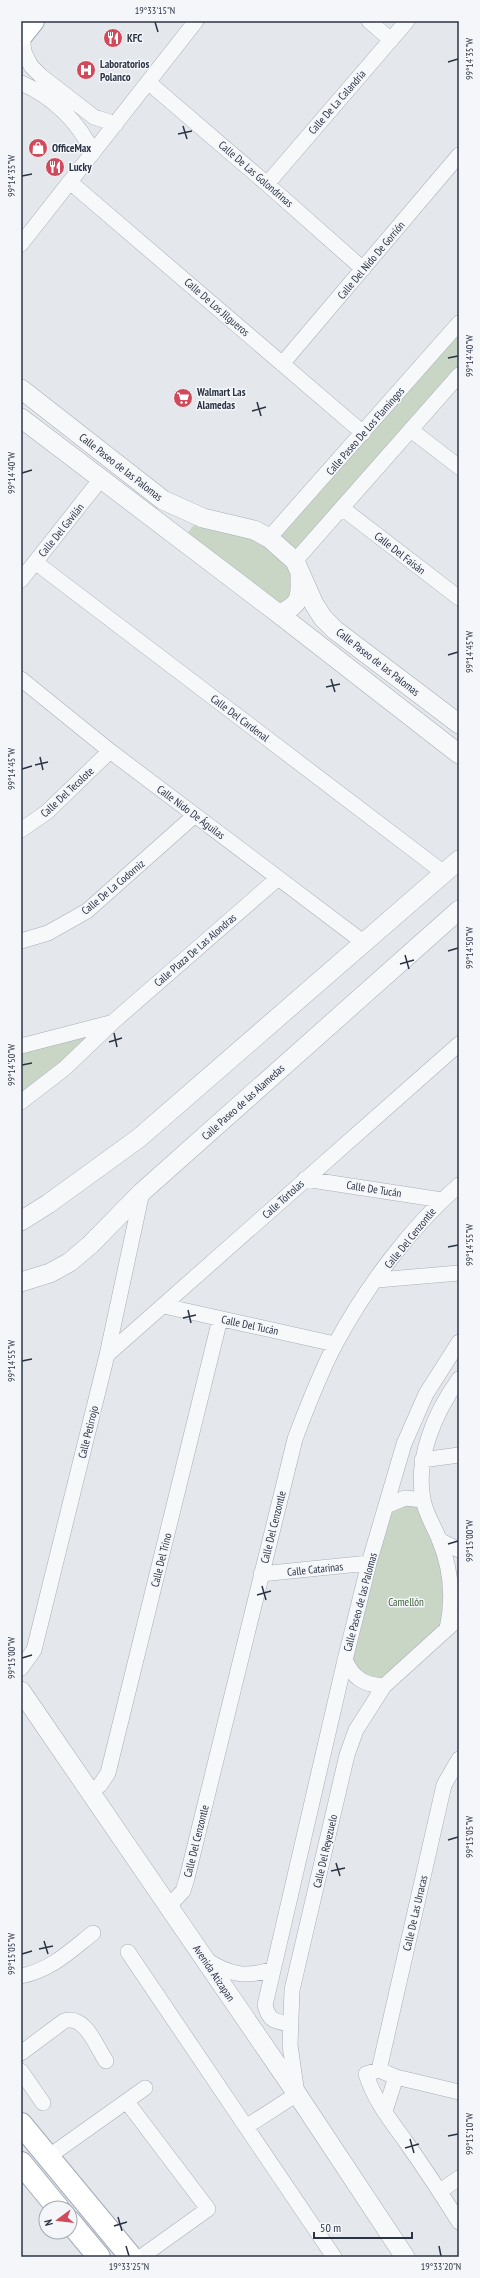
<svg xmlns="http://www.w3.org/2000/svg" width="480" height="2278" font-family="'PT Sans Narrow',sans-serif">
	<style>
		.green { fill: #c9d6c5 }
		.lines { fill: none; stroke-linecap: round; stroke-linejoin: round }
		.minor-casing { stroke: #a9aeb7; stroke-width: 16 }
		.tertiary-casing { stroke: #a9aeb7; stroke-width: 20 }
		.primary-casing { stroke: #a3abb8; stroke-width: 24 }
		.minor { stroke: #f7f8fa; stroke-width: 15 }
		.tertiary { stroke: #f7f8fa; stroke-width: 19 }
		.primary { stroke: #fff; stroke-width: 22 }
		.ticks { fill: none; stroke: #2b3445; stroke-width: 1.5 }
		.labels { text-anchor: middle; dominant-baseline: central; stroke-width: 3; stroke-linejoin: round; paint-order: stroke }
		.poi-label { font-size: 11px; font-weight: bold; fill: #2b3445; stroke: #f4f6f9; text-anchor: start }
		.street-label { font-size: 11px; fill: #2b3445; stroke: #f4f6f9 }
		.park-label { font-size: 11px; fill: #3f6138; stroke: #f4f6f9 }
		.neatline { fill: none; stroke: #2b3445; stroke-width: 1.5 }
		.ticks-label { font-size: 10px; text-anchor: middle; fill: #2b3445 }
	</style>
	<rect width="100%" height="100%" fill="#e4e7ec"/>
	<path class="green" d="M 459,323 L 459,374 L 295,561 L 300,576 L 279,614 L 187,534 L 192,527 L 203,518 L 269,538 Z
		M 113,1022 L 21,1102 L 21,1046 Z
		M 412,1498 L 439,1540 L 447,1629 L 384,1686 L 350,1671 L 386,1506 Z"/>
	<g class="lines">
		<defs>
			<path id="minor" d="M 369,21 L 391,40
				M 22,35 L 24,52 L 31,66 L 41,76 L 94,117 L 116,124
				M 148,82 L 267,184 L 363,269
				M 21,83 C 52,96 79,122 93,153
				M 70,182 L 363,433
				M 267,184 L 407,21
				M 21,244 L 196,21
				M 282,364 L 459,155
				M 411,430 L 459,467
				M 342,508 L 459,598
				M 269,538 L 459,323
				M 295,561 L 459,375
				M 35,562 L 444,873
				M 21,580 L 100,480
				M 21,679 L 110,751 L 363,942
				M 21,830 L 47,812 L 110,751
				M 21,941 L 48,933 L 87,911 L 195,815
				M 21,1046 L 110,1023
				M 21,1102 L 65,1068 L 113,1022 L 277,879
				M 305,1179 L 442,1200
				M 377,1280 L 459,1273
				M 164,1306 L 335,1344
				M 107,1355 L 459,1044
				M 422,1460 L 459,1455
				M 386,1506 L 405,1498 L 423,1500
				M 439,1540 L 459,1550
				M 261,1574 L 369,1563
				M 447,1629 C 454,1598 451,1568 439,1539 C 434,1526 425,1513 423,1499 C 415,1459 435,1412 459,1379
				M 345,1660 C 353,1678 364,1685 384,1686
				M 21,1668 L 34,1650 L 107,1355 L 142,1192
				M 89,1793 L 100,1785 L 108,1773 L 220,1319
				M 169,1906 L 183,1891 L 187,1878 L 295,1439 C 307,1407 320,1373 336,1343 C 366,1287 411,1227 459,1185
				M 128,1952 L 334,2257
				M 205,1959 C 229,1975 246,1978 273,1969
				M 21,1976 C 51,1970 69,1952 93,1933
				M 290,2024 C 274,2021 269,2021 265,2005 L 345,1660 L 369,1563 L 404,1444 L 426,1394 L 459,1342
				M 21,2053 L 64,2021 C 85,2014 96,2046 106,2061
				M 379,2070 L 444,1785 L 459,1759
				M 21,2071 L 43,2103
				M 396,2077 L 459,2092
				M 127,2102 L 208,2209 L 141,2257
				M 385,2111 L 396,2077 L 379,2070 L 366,2074 C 374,2100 391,2121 406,2142 C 425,2169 442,2195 459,2222
				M 246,2127 L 297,2094 L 290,2045 L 292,1990 L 347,1755 L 356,1730 L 384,1686 L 459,1618
				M 48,2157 L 145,2088
				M 440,2191 L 459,2178"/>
			<path id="tertiary" d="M 21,389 L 163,500 L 203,518 L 254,530 L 269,538 L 295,561 L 314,604 L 323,618 L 335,630 L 459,724
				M 21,418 L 279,614 L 459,754
				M 279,614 C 300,605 301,598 300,576
				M 21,1221 L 48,1204 L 139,1138 L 459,860
				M 21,1282 L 50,1273 L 70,1262 L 91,1244 L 142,1192 L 459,910
				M 21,1691 L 297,2094 L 405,2257"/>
			<path id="primary" d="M 21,36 L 33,21
				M 21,2124 L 131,2257
				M 21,2163 L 58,2208
				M 70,2222 L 99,2257"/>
		</defs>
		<use href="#minor" class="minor-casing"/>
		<use href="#tertiary" class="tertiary-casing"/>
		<use href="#primary" class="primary-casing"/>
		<use href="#minor" class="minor"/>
		<use href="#tertiary" class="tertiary"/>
		<use href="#primary" class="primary"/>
	</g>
	<path class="ticks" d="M 155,22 L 158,32M 448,62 L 458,59M 183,126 L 187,139M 178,134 L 192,131M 22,176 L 32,174M 448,358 L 458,356M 257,402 L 261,416M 252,411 L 266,407M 22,473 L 32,470M 448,655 L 458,652M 331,679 L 335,692M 326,687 L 340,684M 40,757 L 43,770M 35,765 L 48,762M 22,769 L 32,766M 448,951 L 458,948M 405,955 L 409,969M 400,964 L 414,960M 114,1033 L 117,1047M 109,1042 L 122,1038M 22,1065 L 32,1063M 448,1247 L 458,1245M 188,1310 L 191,1323M 183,1318 L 196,1315M 22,1361 L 32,1359M 448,1544 L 458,1541M 262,1586 L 266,1600M 257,1595 L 271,1591M 22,1658 L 32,1655M 448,1840 L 458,1837M 336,1863 L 340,1876M 331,1871 L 345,1868M 44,1941 L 48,1954M 39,1949 L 53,1946M 22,1954 L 32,1951M 448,2136 L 458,2134M 410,2139 L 414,2153M 405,2148 L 419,2144M 118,2217 L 122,2231M 114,2226 L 127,2222M 126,2246 L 129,2256M 439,2246 L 441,2256"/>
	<defs>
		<symbol id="restaurant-disc" viewBox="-11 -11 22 22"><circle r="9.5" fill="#d1495b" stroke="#f4f6f9"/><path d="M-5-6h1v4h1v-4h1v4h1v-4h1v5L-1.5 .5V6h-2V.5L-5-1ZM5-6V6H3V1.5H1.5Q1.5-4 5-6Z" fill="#fff"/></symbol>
		<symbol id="hospital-disc" viewBox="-11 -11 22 22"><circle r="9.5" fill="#d1495b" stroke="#f4f6f9"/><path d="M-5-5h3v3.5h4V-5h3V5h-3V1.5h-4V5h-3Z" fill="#fff"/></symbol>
		<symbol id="shop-disc" viewBox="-11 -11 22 22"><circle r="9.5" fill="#d1495b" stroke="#f4f6f9"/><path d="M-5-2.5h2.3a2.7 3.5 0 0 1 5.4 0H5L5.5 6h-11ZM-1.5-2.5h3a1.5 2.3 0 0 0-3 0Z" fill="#fff"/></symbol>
		<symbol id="supermarket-disc" viewBox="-11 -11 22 22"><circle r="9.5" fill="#d1495b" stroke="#f4f6f9"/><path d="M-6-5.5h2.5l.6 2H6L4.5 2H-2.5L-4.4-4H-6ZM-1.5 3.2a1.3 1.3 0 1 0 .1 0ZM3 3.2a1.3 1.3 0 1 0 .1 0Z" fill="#fff"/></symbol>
	</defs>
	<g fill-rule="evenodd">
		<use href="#restaurant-disc" x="102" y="27" width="22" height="22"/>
		<use href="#hospital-disc" x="75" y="59" width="22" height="22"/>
		<use href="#shop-disc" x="27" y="137" width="22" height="22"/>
		<use href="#restaurant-disc" x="44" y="156" width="22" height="22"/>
		<use href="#supermarket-disc" x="172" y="387" width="22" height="22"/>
	</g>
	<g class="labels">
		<g class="poi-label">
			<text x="127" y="38">KFC</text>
			<text x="100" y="64">Laboratorios<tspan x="100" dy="13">Polanco</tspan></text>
			<text x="52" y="148">OfficeMax</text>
			<text x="69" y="167">Lucky</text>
			<text x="197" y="392">Walmart Las<tspan x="197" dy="13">Alamedas</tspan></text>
		</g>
		<g class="street-label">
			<text transform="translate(337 102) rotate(-49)">Calle De La Calandria</text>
			<text transform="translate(256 174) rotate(41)">Calle De Las Golondrinas</text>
			<text transform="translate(371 260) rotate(-50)">Calle Del Nido De Gorrión</text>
			<text transform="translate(217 307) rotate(41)">Calle De Los Jilgueros</text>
			<text transform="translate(365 431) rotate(-49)">Calle Paseo De Los Flamingos</text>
			<text transform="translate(121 467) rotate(38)">Calle Paseo de las Palomas</text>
			<text transform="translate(61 530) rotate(-51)">Calle Del Gavilán</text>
			<text transform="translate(400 553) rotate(38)">Calle Del Faisán</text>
			<text transform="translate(378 662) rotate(38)">Calle Paseo de las Palomas</text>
			<text transform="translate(240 718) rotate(37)">Calle Del Cardenal</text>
			<text transform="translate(67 792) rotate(-43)">Calle Del Tecolote</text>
			<text transform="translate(191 812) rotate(37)">Calle Nido De Águilas</text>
			<text transform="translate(113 887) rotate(-40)">Calle De La Codorniz</text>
			<text transform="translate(195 950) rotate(-41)">Calle Plaza De Las Alondras</text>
			<text transform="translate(243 1102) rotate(-42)">Calle Paseo de las Alamedas</text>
			<text transform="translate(374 1189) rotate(9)">Calle De Tucán</text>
			<text transform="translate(283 1199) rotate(-42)">Calle Tórtolas</text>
			<text transform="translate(410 1238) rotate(-51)">Calle Del Cenzontle</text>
			<text transform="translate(250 1325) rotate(12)">Calle Del Tucán</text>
			<text transform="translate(88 1432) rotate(-76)">Calle Petirrojo</text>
			<text transform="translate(273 1527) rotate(-76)">Calle Del Cenzontle</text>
			<text transform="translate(161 1560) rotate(-76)">Calle Del Trino</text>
			<text transform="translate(315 1569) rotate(-6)">Calle Catarinas</text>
			<text transform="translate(360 1602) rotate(-75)">Calle Paseo de las Palomas</text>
			<text transform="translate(196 1841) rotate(-76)">Calle Del Cenzontle</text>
			<text transform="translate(325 1851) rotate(-77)">Calle Del Reyezuelo</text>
			<text transform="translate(415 1913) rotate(-77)">Calle De Las Urracas</text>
			<text transform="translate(214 1973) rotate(56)">Avenida Atizapan</text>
		</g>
		<g class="park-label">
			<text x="406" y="1602">Camellón</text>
		</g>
	</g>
	<rect width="480" height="2278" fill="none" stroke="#f4f6f9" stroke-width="44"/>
	<g transform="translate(58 2220) rotate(255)"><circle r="19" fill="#f4f6f9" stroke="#a4a8b1"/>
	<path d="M0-3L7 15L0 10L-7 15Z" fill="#d1495b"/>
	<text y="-6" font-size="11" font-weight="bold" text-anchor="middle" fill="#2b3445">N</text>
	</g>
	<path d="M314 2232v6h98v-6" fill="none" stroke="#2b3445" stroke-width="2"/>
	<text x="320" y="2232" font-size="12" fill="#2b3445" stroke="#f4f6f9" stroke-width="3" paint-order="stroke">50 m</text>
	<rect x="22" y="22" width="436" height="2234" class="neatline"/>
	<g class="ticks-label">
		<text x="155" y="14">19°33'15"N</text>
		<text transform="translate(469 59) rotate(-90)" y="4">99°14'35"W</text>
		<text transform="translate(11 176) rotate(-90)" y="4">99°14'35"W</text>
		<text transform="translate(469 356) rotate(-90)" y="4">99°14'40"W</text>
		<text transform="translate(11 473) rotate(-90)" y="4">99°14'40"W</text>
		<text transform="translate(469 652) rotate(-90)" y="4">99°14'45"W</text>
		<text transform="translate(11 769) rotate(-90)" y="4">99°14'45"W</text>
		<text transform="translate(469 948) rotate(-90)" y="4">99°14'50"W</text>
		<text transform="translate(11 1065) rotate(-90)" y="4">99°14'50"W</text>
		<text transform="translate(469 1245) rotate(-90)" y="4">99°14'55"W</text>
		<text transform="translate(11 1361) rotate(-90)" y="4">99°14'55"W</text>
		<text transform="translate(469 1541) rotate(-90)" y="4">99°15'00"W</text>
		<text transform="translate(11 1658) rotate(-90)" y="4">99°15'00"W</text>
		<text transform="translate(469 1837) rotate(-90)" y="4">99°15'05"W</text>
		<text transform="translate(11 1954) rotate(-90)" y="4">99°15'05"W</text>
		<text transform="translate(469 2134) rotate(-90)" y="4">99°15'10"W</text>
		<text x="129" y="2270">19°33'25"N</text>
		<text x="441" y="2270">19°33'20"N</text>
	</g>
</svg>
